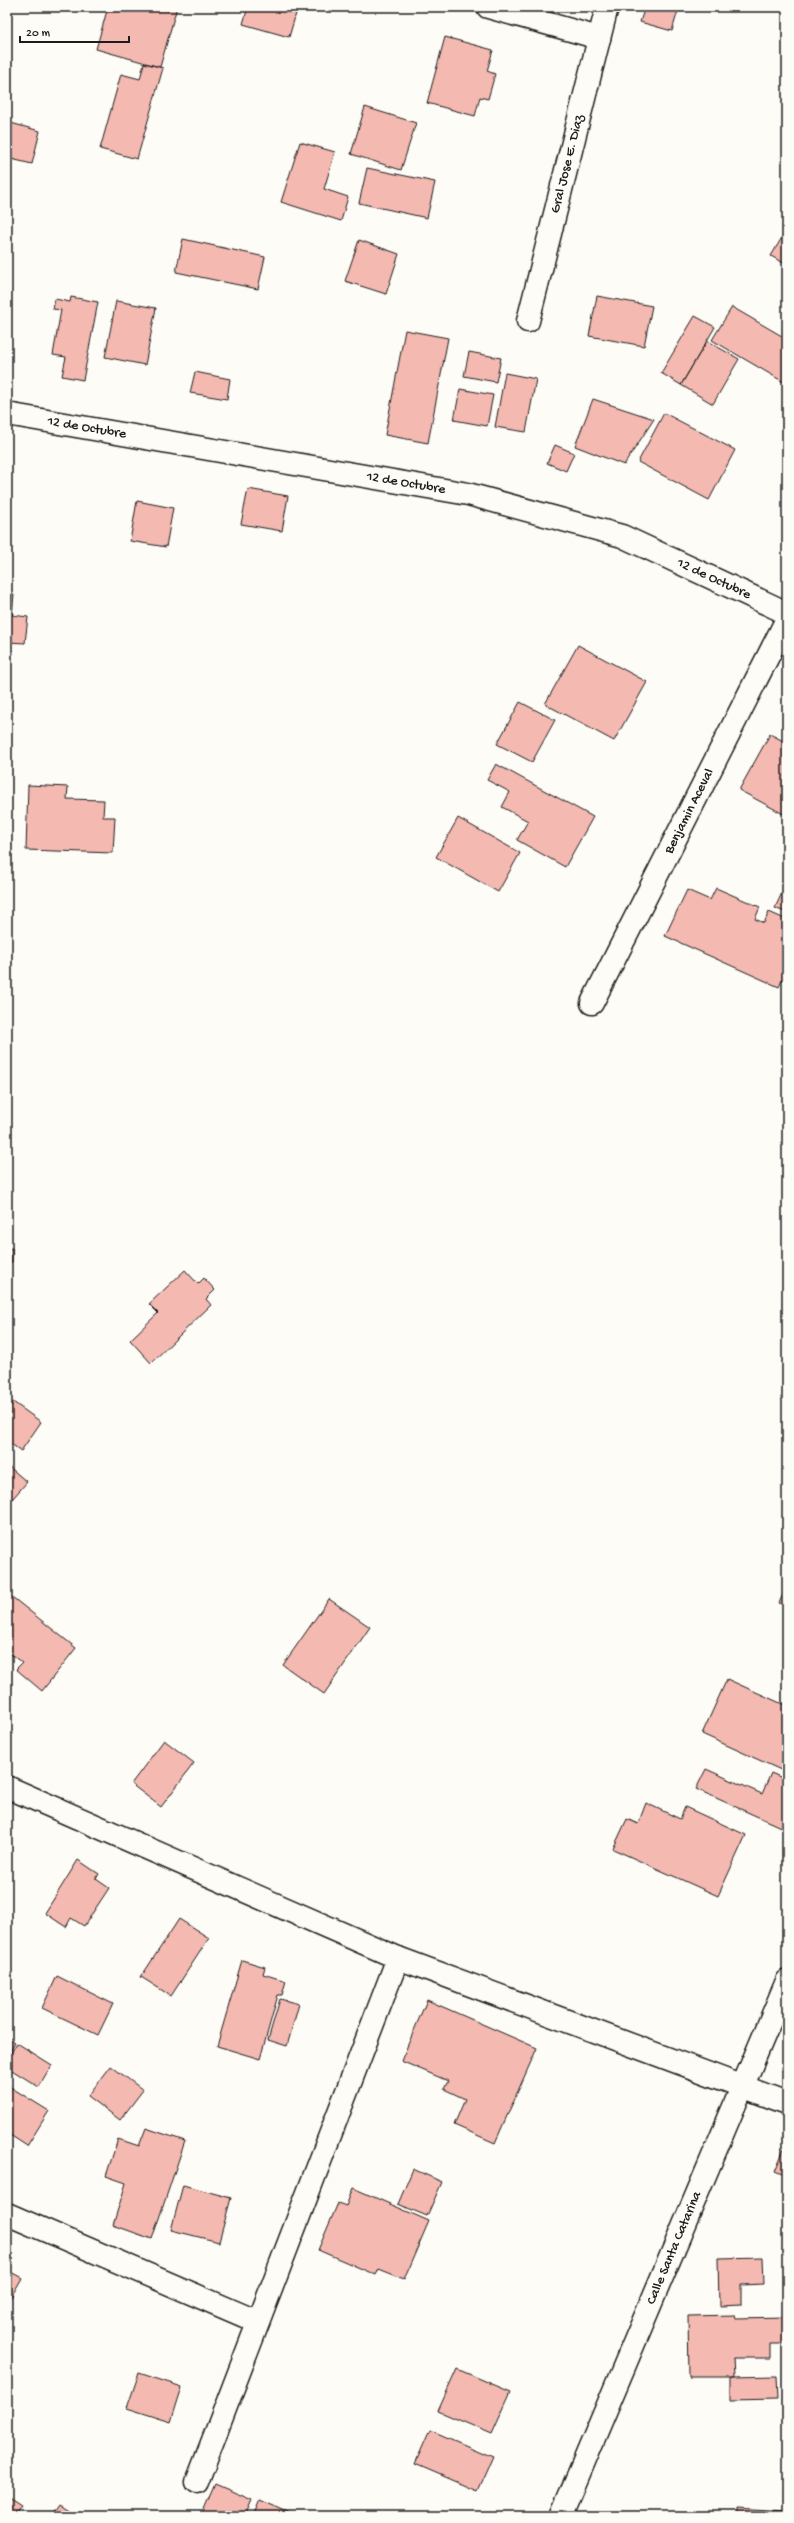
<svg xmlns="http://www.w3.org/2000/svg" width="794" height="2523" font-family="'Gochi Hand',sans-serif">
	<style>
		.building { fill: #f4b9b0; stroke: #1c1c1c }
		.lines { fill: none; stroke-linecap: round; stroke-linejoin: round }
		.minor-casing { stroke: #1c1c1c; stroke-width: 25 }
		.minor { stroke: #fdfcf7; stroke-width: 22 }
		.labels { text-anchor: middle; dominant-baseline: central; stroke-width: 3; stroke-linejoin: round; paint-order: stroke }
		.street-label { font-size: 14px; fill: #1c1c1c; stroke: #fdfcf7 }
	</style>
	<rect width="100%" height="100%" fill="#fdfcf7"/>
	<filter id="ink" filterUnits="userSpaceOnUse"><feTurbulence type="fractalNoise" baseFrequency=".025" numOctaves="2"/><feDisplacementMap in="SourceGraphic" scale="8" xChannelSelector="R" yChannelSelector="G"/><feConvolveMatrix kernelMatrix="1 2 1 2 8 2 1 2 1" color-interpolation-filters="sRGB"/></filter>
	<g filter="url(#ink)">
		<path class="building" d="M 108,7 L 177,7 L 160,67 L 96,49 Z
			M 248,7 L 287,7 L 297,10 L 289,37 L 243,24 Z
			M 645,7 L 679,7 L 672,31 L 640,22 Z
			M 445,37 L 493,50 L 487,71 L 495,74 L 488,99 L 480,97 L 475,116 L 427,103 Z
			M 144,63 L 163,68 L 137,159 L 100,149 L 121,74 L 140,79 Z
			M 365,107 L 416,123 L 401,170 L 351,154 Z
			M 7,122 L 40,131 L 32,164 L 7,158 Z
			M 300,142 L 335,152 L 324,189 L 348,197 L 341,221 L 281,202 Z
			M 367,168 L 435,182 L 427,218 L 359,203 Z
			M 787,229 L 787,265 L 771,256 Z
			M 183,239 L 265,257 L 258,289 L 176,272 Z
			M 359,240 L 399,254 L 386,294 L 345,281 Z
			M 597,296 L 652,306 L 644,346 L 589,336 Z
			M 71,297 L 98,302 L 83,380 L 62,376 L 66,357 L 53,355 L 61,310 L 53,309 L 55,299 L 70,302 Z
			M 116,301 L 156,308 L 145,365 L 105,357 Z
			M 732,307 L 787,339 L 787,384 L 712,340 Z
			M 695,316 L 715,327 L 681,385 L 661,373 Z
			M 405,330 L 448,338 L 428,443 L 385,435 Z
			M 707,341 L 739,359 L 713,404 L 681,385 Z
			M 469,352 L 501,358 L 496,382 L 464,376 Z
			M 195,372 L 230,379 L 227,399 L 190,393 Z
			M 505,373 L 536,379 L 526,432 L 495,427 Z
			M 460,389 L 493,395 L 487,426 L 454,420 Z
			M 593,399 L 654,419 L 624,465 L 575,446 Z
			M 664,413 L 735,450 L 709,500 L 638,462 Z
			M 555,445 L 574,453 L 566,471 L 547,463 Z
			M 248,489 L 288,496 L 282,531 L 241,524 Z
			M 137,501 L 173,508 L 166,547 L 130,541 Z
			M 7,518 L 11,519 L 7,542 Z
			M 7,594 L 14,594 L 12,615 L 28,617 L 25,643 L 7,642 Z
			M 578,645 L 647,682 L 614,741 L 545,704 Z
			M 520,702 L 555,720 L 532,762 L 497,744 Z
			M 770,734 L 787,743 L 787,816 L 739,790 Z
			M 496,764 L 593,817 L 565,867 L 517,840 L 528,821 L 502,807 L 510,792 L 487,780 Z
			M 28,785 L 68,787 L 67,799 L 104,800 L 103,817 L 115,817 L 113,853 L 26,850 Z
			M 458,818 L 520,853 L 498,892 L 436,857 Z
			M 787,882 L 787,913 L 775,908 Z
			M 716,888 L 760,907 L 755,919 L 764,923 L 769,912 L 787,920 L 787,969 L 779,987 L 665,936 L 687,890 L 710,900 Z
			M 12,1248 L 12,1262 L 7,1263 L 7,1249 Z
			M 185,1270 L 198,1284 L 204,1278 L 215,1290 L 206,1299 L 211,1305 L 151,1363 L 130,1340 L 158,1313 L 149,1304 Z
			M 13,1402 L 41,1422 L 21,1451 L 7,1441 L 7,1410 Z
			M 7,1465 L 27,1482 L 7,1505 Z
			M 787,1586 L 787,1607 L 779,1603 Z
			M 7,1593 L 76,1648 L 42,1691 L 16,1669 L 22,1663 L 7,1651 Z
			M 329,1599 L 370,1627 L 324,1694 L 283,1665 Z
			M 727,1679 L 787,1706 L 787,1757 L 781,1770 L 702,1734 Z
			M 164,1740 L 194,1763 L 161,1807 L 131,1784 Z
			M 706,1769 L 762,1794 L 771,1773 L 787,1780 L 787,1824 L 785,1829 L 696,1789 Z
			M 646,1803 L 680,1819 L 685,1807 L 746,1835 L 718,1896 L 613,1849 L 627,1819 L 638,1824 Z
			M 78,1860 L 99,1874 L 96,1879 L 109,1888 L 84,1926 L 71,1918 L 66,1927 L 45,1913 Z
			M 179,1919 L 209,1938 L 171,1996 L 141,1977 Z
			M 242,1960 L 265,1967 L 263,1974 L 286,1981 L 282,1995 L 278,1995 L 260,2059 L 217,2046 Z
			M 57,1976 L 113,2004 L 98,2035 L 42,2008 Z
			M 280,1999 L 299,2004 L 287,2046 L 268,2040 Z
			M 427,2000 L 537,2048 L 495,2143 L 454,2125 L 465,2099 L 444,2089 L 448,2081 L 401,2061 Z
			M 7,2036 L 15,2042 L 8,2055 L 7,2054 Z
			M 17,2043 L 52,2065 L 39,2087 L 7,2067 L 7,2059 Z
			M 111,2066 L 143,2090 L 120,2120 L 88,2096 Z
			M 7,2085 L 49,2111 L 27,2146 L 7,2133 Z
			M 146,2128 L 185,2141 L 152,2239 L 113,2225 L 126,2183 L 106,2176 L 118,2139 L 139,2146 Z
			M 784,2149 L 787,2150 L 787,2176 L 775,2171 Z
			M 413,2169 L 442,2182 L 427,2216 L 398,2204 Z
			M 183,2185 L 231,2198 L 219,2242 L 171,2230 Z
			M 353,2188 L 429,2221 L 404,2279 L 379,2269 L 376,2275 L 318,2250 L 338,2203 L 346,2206 Z
			M 763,2257 L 764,2284 L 741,2285 L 741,2305 L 719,2306 L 718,2258 Z
			M 7,2270 L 22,2278 L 7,2304 Z
			M 735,2315 L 736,2318 L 787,2317 L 787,2344 L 770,2344 L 770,2358 L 733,2358 L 734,2377 L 689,2377 L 688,2316 Z
			M 457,2369 L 511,2392 L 492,2434 L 438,2411 Z
			M 139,2373 L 182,2387 L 171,2422 L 127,2408 Z
			M 777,2376 L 778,2399 L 731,2400 L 731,2377 Z
			M 430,2430 L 493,2457 L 478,2491 L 415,2464 Z
			M 215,2484 L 252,2500 L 245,2516 L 201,2516 Z
			M 7,2497 L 21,2506 L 14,2516 L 7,2516 Z
			M 260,2500 L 297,2516 L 253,2516 Z
			M 59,2504 L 78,2516 L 51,2516 Z
			M 739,2508 L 784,2511 L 784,2516 L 739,2516 Z"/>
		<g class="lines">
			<defs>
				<g id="minor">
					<path d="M 488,7 L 599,38"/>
					<path id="s1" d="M 528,321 L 607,7"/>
					<path id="s2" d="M 7,414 L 468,494 L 622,536 L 787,613"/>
					<path id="s3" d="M 592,1003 L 787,619"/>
					<path d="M 7,1787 L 398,1958 L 787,2103"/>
					<path d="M 7,2214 L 258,2322"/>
					<path d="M 197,2482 L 398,1958"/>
					<path id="s4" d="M 561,2516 L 787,1981"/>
				</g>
			</defs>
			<use href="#minor" class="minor-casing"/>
			<use href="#minor" class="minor"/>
		</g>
	</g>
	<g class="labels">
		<g class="street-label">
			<text stroke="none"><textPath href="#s1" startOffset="162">Gral Jose E. Diaz</textPath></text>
			<text stroke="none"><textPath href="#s2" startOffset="81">12 de Octubre</textPath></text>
			<text stroke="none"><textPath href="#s2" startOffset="405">12 de Octubre</textPath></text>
			<text stroke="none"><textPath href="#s2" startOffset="729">12 de Octubre</textPath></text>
			<text stroke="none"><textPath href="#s3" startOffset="215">Benjamin Aceval</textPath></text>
			<text stroke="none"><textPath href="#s4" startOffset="291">Calle Santa Catarina</textPath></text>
		</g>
	</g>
	<rect width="794" height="2523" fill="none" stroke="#fdfcf7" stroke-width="24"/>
	<rect x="12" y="12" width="770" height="2499" fill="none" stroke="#1c1c1c" stroke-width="1.5" filter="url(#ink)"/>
	<path d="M20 36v6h109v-6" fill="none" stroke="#1c1c1c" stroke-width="2"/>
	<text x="26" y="36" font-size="12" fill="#1c1c1c" stroke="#fdfcf7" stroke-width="3" paint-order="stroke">20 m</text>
</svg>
